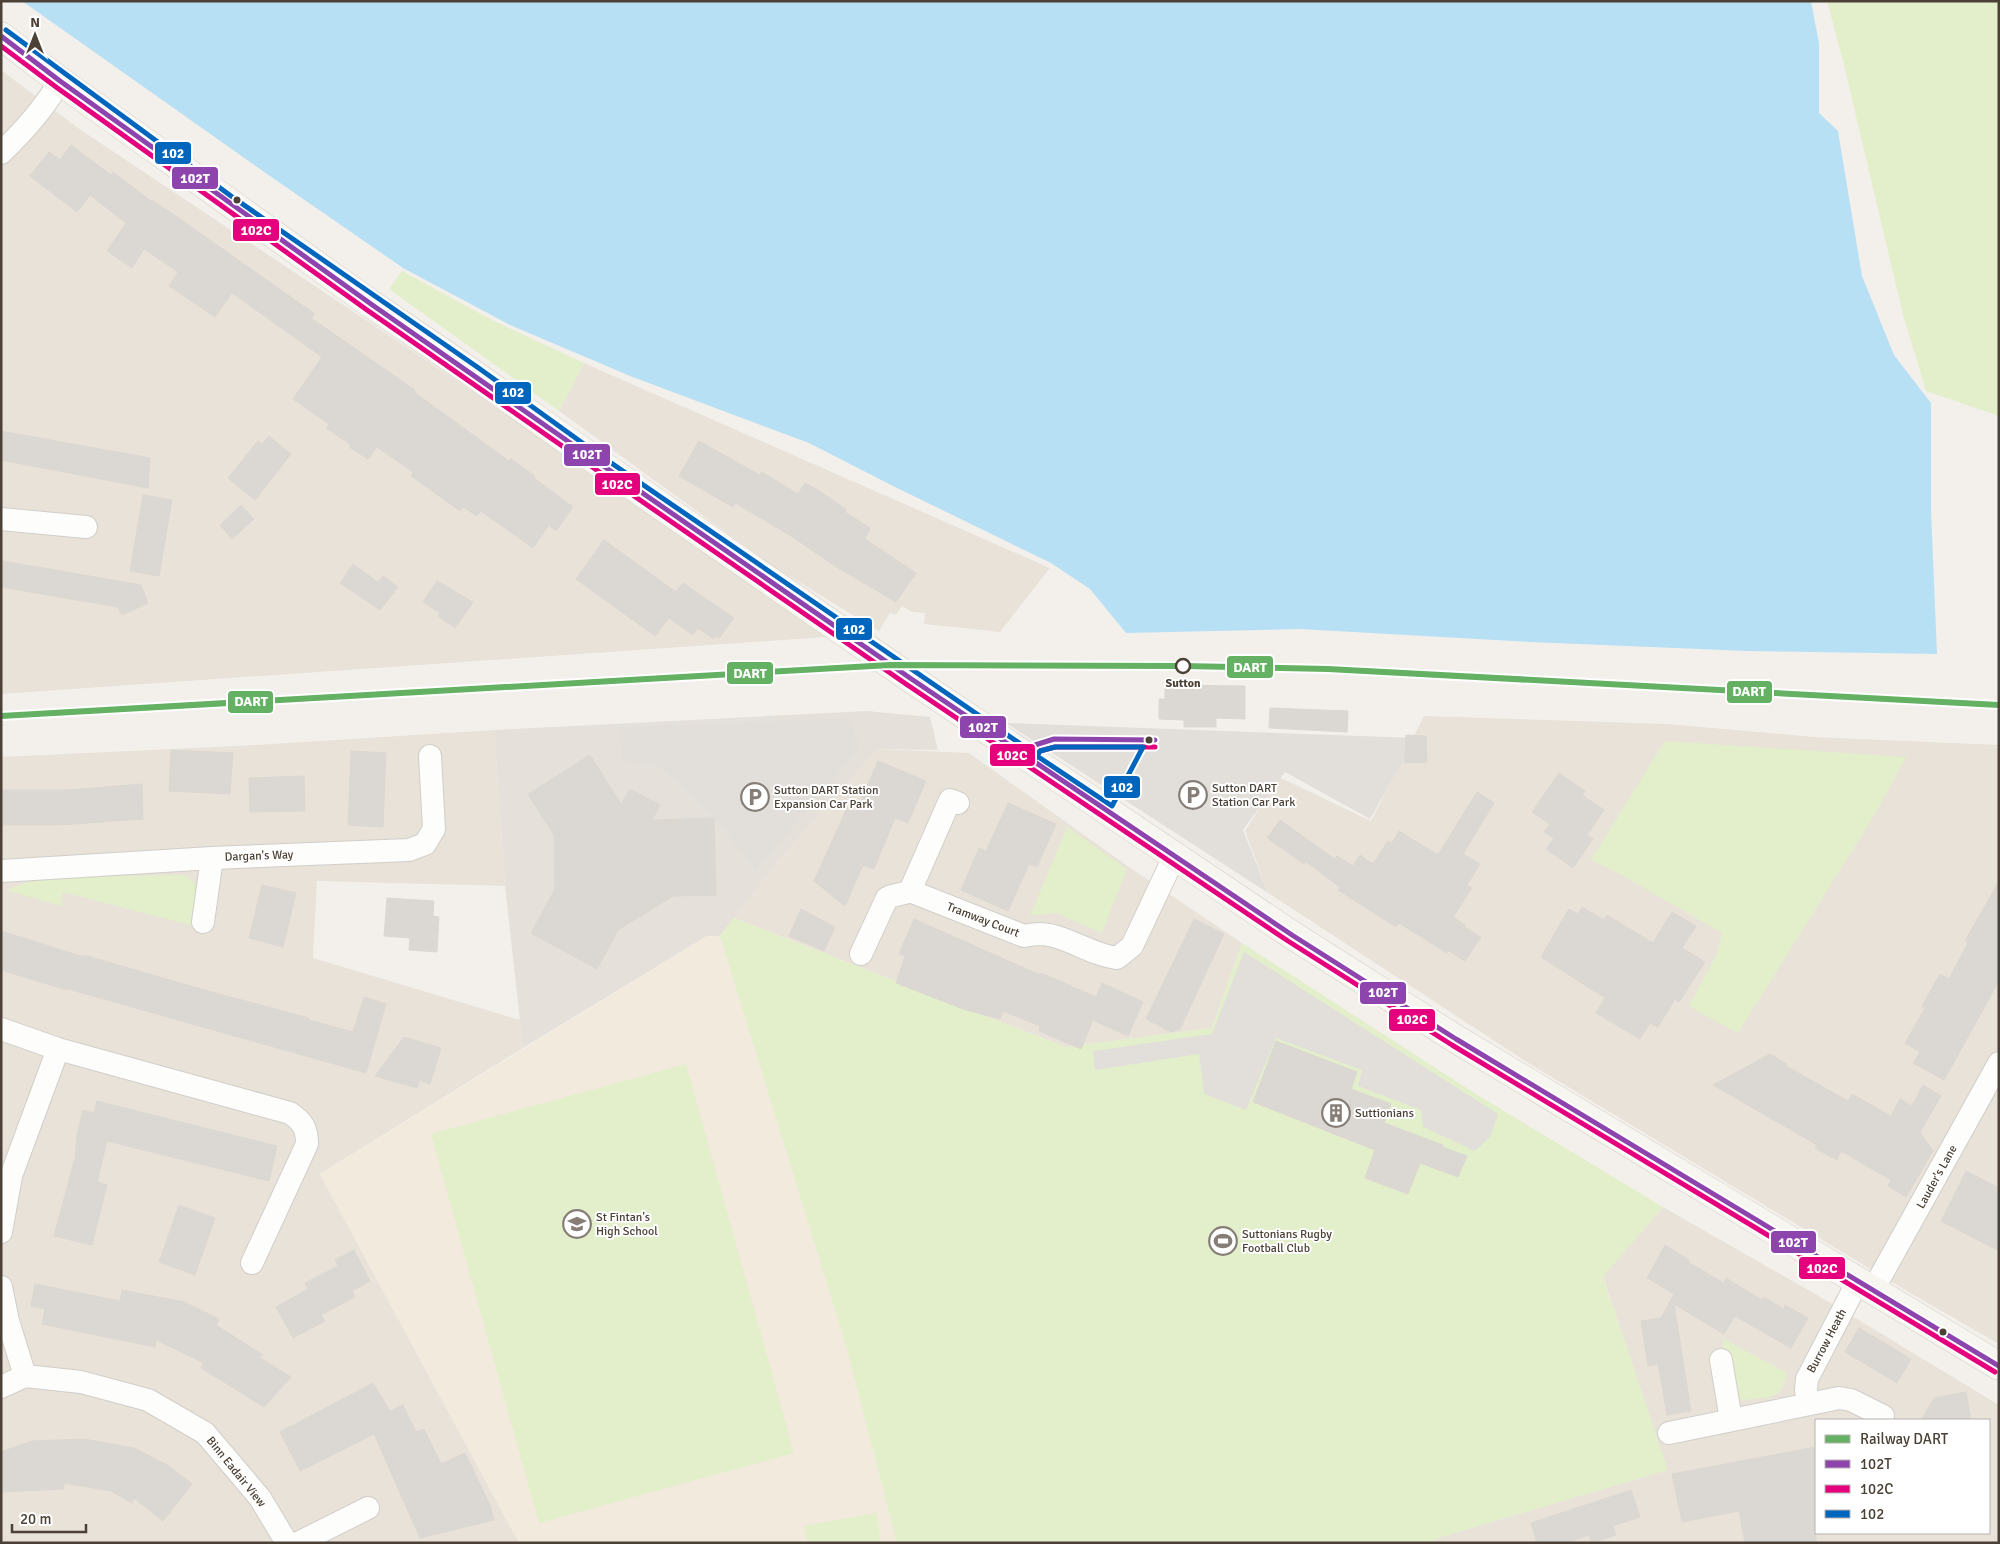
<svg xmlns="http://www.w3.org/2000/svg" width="2000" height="1544" font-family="Signika,sans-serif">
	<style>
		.residential { fill: #e8e2d9; fill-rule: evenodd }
		.industrial { fill: #e6e0db }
		.education { fill: #f1eadd }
		.green { fill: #e2efca }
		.parking { fill: #e2dfdb }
		.water { fill: #b8e0f4 }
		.building { fill: #dbd7d2; stroke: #dcd7d1 }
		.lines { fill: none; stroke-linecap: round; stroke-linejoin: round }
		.street-casing { stroke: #d1cec9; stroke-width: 24 }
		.secondary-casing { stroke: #d5cec3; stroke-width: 29 }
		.street { stroke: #fdfdfc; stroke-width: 22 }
		.secondary { stroke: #f7f5f0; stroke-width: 28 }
		.bus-1-casing { stroke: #fff; stroke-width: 9 }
		.bus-2-casing { stroke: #fff; stroke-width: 9 }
		.bus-3-casing { stroke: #fff; stroke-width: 9 }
		.bus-1 { stroke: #8e44ad; stroke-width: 5 }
		.bus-2 { stroke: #e5007d; stroke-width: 5 }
		.bus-3 { stroke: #0065bd; stroke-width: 5 }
		.rail-1-casing { stroke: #fff; stroke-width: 10 }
		.rail-1 { stroke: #64b163; stroke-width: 6 }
		.bus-dot { fill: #4b4136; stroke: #fff; stroke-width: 2 }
		.stop-dot { fill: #fff; stroke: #4b4136; stroke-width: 2.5 }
		.labels { text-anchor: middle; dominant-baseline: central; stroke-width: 4; stroke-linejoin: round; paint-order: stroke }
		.stop-label { font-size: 12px; font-weight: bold; fill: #4b4136; stroke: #fff }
		.poi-label { font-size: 12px; fill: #4b4136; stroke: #fff; text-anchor: start }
		.street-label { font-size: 12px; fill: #4b4136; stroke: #fff }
		.line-badge { stroke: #fff; stroke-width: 2 }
		.badge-label { font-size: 14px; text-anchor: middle; font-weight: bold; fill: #fff }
	</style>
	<rect width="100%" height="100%" fill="#f3f0ec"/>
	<path class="residential" d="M 1,70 L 78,128 L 840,636 L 1,694 Z
		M 584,363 L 1050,568 L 1000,632 L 924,624 L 925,613 L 912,612 L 902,606 L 896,615 L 890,613 L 879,631 L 771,565 L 559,411 Z
		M 1424,716 L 1668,724 L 1814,737 L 1999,745 L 1999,1344 L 1912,1294 L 1530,1064 L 1268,893 L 1245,831 L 1279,777 L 1371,821 Z
		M 494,730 L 505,886 L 317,881 L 313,958 L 520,1020 L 523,1048 L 320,1174 L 519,1543 L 1,1543 L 1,757 L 256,745 Z
		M 878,749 L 969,753 L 1129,867 L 1242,943 L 1212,1028 L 1066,1047 L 734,918 L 781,858 Z
		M 1663,1207 L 1829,1302 L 1999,1405 L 1999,1543 L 1435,1543 L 1434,1539 L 1667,1470 L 1603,1276 ZM 1816,1420 L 1989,1420 L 1989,1533 L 1816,1533 Z"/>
	<path class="industrial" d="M 867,711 L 930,717 L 938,750 L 878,749 L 781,858 L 720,936 L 707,936 L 523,1048 L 505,886 L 494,730 Z"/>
	<path class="education" d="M 707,936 L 720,936 L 845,1342 L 897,1543 L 519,1543 L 320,1174 Z"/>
	<path class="green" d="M 1827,1 L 1999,1 L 1999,416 L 1926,391 L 1903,315 L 1843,61 Z
		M 402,271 L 492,320 L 584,363 L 559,411 L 389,289 Z
		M 1665,741 L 1906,757 L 1875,814 L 1738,1033 L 1689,1006 L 1717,954 L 1722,933 L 1622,875 L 1591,860 Z
		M 1067,827 L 1127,869 L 1102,933 L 1056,913 L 1030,916 Z
		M 185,875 C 206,888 200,905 198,927 L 63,892 L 61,906 L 6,890 L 42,877 Z
		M 734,918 L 1066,1047 L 1212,1028 L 1242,943 L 1476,1094 L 1663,1207 L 1603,1277 L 1668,1470 L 1434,1539 L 1435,1543 L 897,1543 L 845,1342 L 720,936 Z
		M 686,1064 L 794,1453 L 539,1523 L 431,1134 Z
		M 1722,1338 L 1787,1373 C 1786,1379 1784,1387 1779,1392 C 1770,1400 1747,1400 1735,1399 Z
		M 876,1513 L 881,1543 L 807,1543 L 804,1526 Z"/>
	<path class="parking" d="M 849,718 L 860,748 L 756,871 L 722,827 L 660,767 L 621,760 L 620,727 Z
		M 1006,723 L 1416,738 L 1370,819 L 1285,772 L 1243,830 L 1268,893 Z
		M 1244,952 L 1498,1114 L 1490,1137 L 1475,1151 L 1423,1127 L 1421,1110 L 1358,1086 L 1362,1070 L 1276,1038 L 1246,1110 L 1204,1094 L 1199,1054 L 1095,1070 L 1093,1051 L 1212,1034 Z"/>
	<path class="water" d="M 22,1 L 1811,1 L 1819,43 L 1819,113 L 1838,131 L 1862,276 L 1894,355 L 1931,403 L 1931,510 L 1937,654 L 1747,651 L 1530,642 L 1300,629 L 1126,633 L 1090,589 L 1051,563 L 893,486 L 809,443 L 630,376 L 510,325 L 403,268 L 267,174 Z"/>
	<path class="building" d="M 71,145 L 111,175 L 113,172 L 151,201 L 152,200 L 173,214 L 315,314 L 311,318 L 415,390 L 414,392 L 509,461 L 511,459 L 535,476 L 534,478 L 573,507 L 556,531 L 549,525 L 533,548 L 481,511 L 477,516 L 463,507 L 460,511 L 411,476 L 413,472 L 377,447 L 368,459 L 349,447 L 351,445 L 326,428 L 329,424 L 293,399 L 322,357 L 232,293 L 215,317 L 169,286 L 178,272 L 144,249 L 132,268 L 107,251 L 126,223 L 90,195 L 77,212 L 30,176 L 49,152 L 60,160 Z
		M 1,431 L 150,458 L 148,488 L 1,460 Z
		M 269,436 L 291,454 L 255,500 L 228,478 L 258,441 L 262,444 Z
		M 699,441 L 760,475 L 762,472 L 798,494 L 805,483 L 818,490 L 846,509 L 845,512 L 870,528 L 865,539 L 916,573 L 896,602 L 835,566 L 791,536 L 754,514 L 735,503 L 733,507 L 679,476 Z
		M 143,495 L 172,500 L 159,576 L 130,571 Z
		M 241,505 L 254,519 L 232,539 L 220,525 Z
		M 604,540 L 676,592 L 683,583 L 734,618 L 719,638 L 716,636 L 714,639 L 698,628 L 693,635 L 669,618 L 655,636 L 576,579 Z
		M 3,561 L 141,585 L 148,603 L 122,615 L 118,607 L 1,587 Z
		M 353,564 L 378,582 L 383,576 L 398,587 L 380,610 L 340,583 Z
		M 437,581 L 473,602 L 455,628 L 438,616 L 440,613 L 423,602 Z
		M 1165,685 L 1245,686 L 1245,719 L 1216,718 L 1216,727 L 1184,727 L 1184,720 L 1159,719 L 1159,699 L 1165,699 Z
		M 1270,708 L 1348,711 L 1347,732 L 1269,728 Z
		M 1406,735 L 1426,736 L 1427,762 L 1405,763 Z
		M 171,750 L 233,753 L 230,794 L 169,791 Z
		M 351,751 L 386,753 L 383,827 L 348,825 Z
		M 590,755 L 621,804 L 630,789 L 660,805 L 652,820 L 714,818 L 716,895 L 673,896 L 618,930 L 597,969 L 531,933 L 555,889 L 554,835 L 528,794 Z
		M 878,761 L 926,781 L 908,823 L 895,818 L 874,869 L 863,865 L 845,906 L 814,881 L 847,808 L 856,812 Z
		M 1559,773 L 1585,791 L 1582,795 L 1604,810 L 1587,835 L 1593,839 L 1573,868 L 1546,849 L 1554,838 L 1544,832 L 1550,824 L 1532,812 Z
		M 304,776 L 305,811 L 250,812 L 249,778 Z
		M 142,784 L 143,819 L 60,825 L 1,825 L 1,790 L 70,790 Z
		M 1477,792 L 1494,803 L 1463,854 L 1480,864 L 1467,885 L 1472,888 L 1453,917 L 1465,925 L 1464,927 L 1481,937 L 1465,961 L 1449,951 L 1447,953 L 1399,923 L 1396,927 L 1338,890 L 1340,887 L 1305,861 L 1304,864 L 1267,838 L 1280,820 L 1335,859 L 1337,856 L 1353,866 L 1360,855 L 1373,864 L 1388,841 L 1392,843 L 1399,831 L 1438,855 Z
		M 1008,803 L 1056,824 L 1037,867 L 1029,864 L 1008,911 L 961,890 L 979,848 L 986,851 Z
		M 1999,881 L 1999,981 L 1944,1080 L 1913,1063 L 1920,1052 L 1905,1043 L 1925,1008 L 1922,1006 L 1940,974 L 1949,979 L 1968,943 L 1965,941 Z
		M 262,885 L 296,893 L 283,947 L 249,938 Z
		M 387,898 L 434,901 L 433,916 L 439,917 L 437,952 L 409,950 L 410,938 L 384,936 Z
		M 1582,907 L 1604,920 L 1607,915 L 1653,943 L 1672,912 L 1696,926 L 1682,948 L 1705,962 L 1679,1002 L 1675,999 L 1658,1027 L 1650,1023 L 1640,1039 L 1596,1013 L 1605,998 L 1541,957 L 1569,909 L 1578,914 Z
		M 801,909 L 835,927 L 824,951 L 789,936 Z
		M 914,919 L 1040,975 L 1041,973 L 1096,997 L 1102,983 L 1143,1002 L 1128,1036 L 1093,1020 L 1081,1049 L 1039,1031 L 1040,1026 L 1003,1011 L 1000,1019 L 966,1010 L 896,983 L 905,956 L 899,954 Z
		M 1194,919 L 1224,934 L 1180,1029 L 1171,1032 L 1146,1019 Z
		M 1,931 L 84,957 L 84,955 L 197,988 L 309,1018 L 309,1020 L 353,1032 L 364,997 L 386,1004 L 366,1073 L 68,989 L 67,990 L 1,970 Z
		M 404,1037 L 441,1048 L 430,1084 L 419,1080 L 417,1088 L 375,1076 Z
		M 1276,1041 L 1357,1072 L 1351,1089 L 1391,1104 L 1384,1123 L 1443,1145 L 1442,1147 L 1467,1156 L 1458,1177 L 1420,1163 L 1408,1194 L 1365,1178 L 1375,1150 L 1253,1102 Z
		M 1770,1054 L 1787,1064 L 1786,1066 L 1848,1101 L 1852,1094 L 1891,1116 L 1900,1099 L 1912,1106 L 1923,1085 L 1941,1096 L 1920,1132 L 1933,1151 L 1906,1197 L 1888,1186 L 1891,1180 L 1841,1151 L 1837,1160 L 1815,1148 L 1817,1145 L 1713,1085 Z
		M 97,1101 L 277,1146 L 269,1181 L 107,1141 L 97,1182 L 107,1185 L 92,1245 L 54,1236 L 75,1158 L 77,1135 L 83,1110 L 94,1113 Z
		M 1966,1171 L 1999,1188 L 1999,1251 L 1941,1221 Z
		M 179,1205 L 215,1218 L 195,1275 L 159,1262 Z
		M 1665,1245 L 1689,1260 L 1688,1262 L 1724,1283 L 1726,1278 L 1762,1300 L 1764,1297 L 1784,1309 L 1785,1305 L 1808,1318 L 1791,1348 L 1735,1316 L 1724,1334 L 1674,1304 L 1691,1411 L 1667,1415 L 1658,1364 L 1648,1366 L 1641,1321 L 1661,1318 L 1674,1294 L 1647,1278 Z
		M 354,1250 L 370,1281 L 352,1291 L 355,1297 L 321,1315 L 325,1321 L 293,1338 L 276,1307 L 308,1289 L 305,1283 L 338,1266 L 335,1260 Z
		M 35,1284 L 120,1301 L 122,1290 L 184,1302 L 219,1319 L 216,1325 L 263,1355 L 259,1357 L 291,1377 L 264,1407 L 201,1368 L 204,1363 L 156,1340 L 155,1347 L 42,1324 L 45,1309 L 31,1306 Z
		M 1859,1328 L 1911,1359 L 1897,1383 L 1845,1352 Z
		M 373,1383 L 390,1411 L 403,1405 L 416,1432 L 424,1429 L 441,1464 L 465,1453 L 490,1505 L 494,1520 L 420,1538 L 374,1434 L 300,1471 L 280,1432 Z
		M 1966,1392 L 1971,1420 L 1921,1420 L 1934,1398 Z
		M 84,1439 L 134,1448 L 169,1466 L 192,1484 L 163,1521 L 134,1498 L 132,1503 L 111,1491 L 64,1483 L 64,1489 L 1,1492 L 1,1452 L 32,1441 Z
		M 1816,1447 L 1816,1543 L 1745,1543 L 1739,1511 L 1682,1522 L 1672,1474 Z
		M 1631,1490 L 1640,1517 L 1613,1526 L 1616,1535 L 1592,1543 L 1589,1535 L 1566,1543 L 1537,1543 L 1531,1523 Z"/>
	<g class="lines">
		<defs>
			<path id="street" d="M 1,153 C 24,131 44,109 60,81
				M 1,519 L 86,527
				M 1,871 L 212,858 L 409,850 L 425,844 L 434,829 L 430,756
				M 910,891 L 1024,936 C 1029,935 1035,934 1040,934 C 1067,935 1090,955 1117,958 L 1132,946 L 1174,857
				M 203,922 L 212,858
				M 861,954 L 887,898 C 894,894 902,895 910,891 L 950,800 L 958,803
				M 1,1029 L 58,1049 L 290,1113 C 303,1122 307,1128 307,1144 L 252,1263
				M 1,1232 L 11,1176 L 58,1049
				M 1,1287 L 8,1321 L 25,1376
				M 1873,1290 L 1999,1063
				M 1721,1360 L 1731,1420
				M 1,1387 L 25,1376 L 81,1382 L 148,1400 L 205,1433 L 260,1498 L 287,1543
				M 1808,1404 L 1806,1390 L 1807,1379 L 1858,1281
				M 1669,1433 L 1839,1398 L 1851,1400 L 1883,1416
				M 298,1543 L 368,1508"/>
			<path id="secondary" d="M 1,36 L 60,81 L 371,304 L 458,363 L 602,465 L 910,678 L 1292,935 L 1456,1039 L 1999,1366"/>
		</defs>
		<use href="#street" class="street-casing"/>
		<use href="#secondary" class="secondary-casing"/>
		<use href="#street" class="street"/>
		<use href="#secondary" class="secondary"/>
		<defs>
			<path id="bus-1" d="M 1,36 L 60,81 L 371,304 L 602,465 L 910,678 L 1292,935 L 1456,1039 L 1999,1366
				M 1027,758 L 1035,745 L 1054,739 L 1155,740"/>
			<path id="bus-2" d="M 1,46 L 56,87 L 367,310 L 598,471 L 906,684 L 1288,941 L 1452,1045 L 1995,1372
				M 1033,762 L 1040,751 L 1055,747 L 1155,747"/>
			<path id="bus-3" d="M 6,30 L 231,196 L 480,369 L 588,447 L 1025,747
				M 1055,747 L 1143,747 L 1112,806 L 1037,756 L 1040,751 Z"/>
		</defs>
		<use href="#bus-1" class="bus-1-casing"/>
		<use href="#bus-2" class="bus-2-casing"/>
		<use href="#bus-3" class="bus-3-casing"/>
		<use href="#bus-1" class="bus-1"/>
		<use href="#bus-2" class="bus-2"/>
		<use href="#bus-3" class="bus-3"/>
		<defs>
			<path id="rail-1" d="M 1,716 L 890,665 L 1183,666 L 1328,669 L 1999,705"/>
		</defs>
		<use href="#rail-1" class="rail-1-casing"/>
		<use href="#rail-1" class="rail-1"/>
	</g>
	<defs>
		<symbol id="parking-ring" viewBox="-11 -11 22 22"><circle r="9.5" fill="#fff" stroke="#867e76" stroke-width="1.5"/><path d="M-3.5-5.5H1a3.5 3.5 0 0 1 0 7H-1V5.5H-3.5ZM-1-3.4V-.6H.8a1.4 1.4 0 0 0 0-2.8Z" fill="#867e76"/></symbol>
		<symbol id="building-ring" viewBox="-11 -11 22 22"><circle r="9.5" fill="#fff" stroke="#867e76" stroke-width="1.5"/><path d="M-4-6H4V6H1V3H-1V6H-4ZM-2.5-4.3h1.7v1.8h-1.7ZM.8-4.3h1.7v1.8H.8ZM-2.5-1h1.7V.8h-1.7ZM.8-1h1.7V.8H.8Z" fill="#867e76"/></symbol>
		<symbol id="school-ring" viewBox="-11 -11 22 22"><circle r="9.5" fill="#fff" stroke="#867e76" stroke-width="1.5"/><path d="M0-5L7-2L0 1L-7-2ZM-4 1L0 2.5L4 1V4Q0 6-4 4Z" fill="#867e76"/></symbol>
		<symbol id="stadium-ring" viewBox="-11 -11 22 22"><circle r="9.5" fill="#fff" stroke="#867e76" stroke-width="1.5"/><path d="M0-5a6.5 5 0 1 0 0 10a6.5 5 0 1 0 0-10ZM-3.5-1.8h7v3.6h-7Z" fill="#867e76"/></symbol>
	</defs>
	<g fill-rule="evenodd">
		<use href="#parking-ring" x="1177" y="779" width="32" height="32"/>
		<use href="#parking-ring" x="739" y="781" width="32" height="32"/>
		<use href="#building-ring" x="1320" y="1097" width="32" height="32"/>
		<use href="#school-ring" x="561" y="1208" width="32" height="32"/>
		<use href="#stadium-ring" x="1207" y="1225" width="32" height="32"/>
	</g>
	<g class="bus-dot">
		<circle cx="237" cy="200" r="4.5"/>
		<circle cx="1149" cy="740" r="4.5"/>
		<circle cx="1943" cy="1332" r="4.5"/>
	</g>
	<circle class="stop-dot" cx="1183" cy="666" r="7"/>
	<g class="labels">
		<g class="stop-label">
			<text x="1183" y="683">Sutton</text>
		</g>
		<g class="poi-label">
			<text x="1212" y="788">Sutton DART<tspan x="1212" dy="14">Station Car Park</tspan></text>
			<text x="774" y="790">Sutton DART Station<tspan x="774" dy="14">Expansion Car Park</tspan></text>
			<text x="1355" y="1113">Suttionians</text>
			<text x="596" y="1217">St Fintan's<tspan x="596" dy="14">High School</tspan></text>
			<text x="1242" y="1234">Suttonians Rugby<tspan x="1242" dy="14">Football Club</tspan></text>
		</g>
		<g class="street-label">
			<text transform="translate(259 856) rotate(-2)">Dargan's Way</text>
			<text transform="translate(983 920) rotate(21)">Tramway Court</text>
			<text transform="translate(1937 1177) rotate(-61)">Lauder's Lane</text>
			<text transform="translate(1827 1341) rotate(-62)">Burrow Heath</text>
			<text transform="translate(236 1472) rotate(51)">Binn Eadair View</text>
		</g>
	</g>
	<g class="line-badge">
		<rect x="154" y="141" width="38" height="24" rx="5" fill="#0065bd"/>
		<rect x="171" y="166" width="48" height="24" rx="5" fill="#8e44ad"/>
		<rect x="232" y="218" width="48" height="24" rx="5" fill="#e5007d"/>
		<rect x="494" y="381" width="38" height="24" rx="5" fill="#0065bd"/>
		<rect x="563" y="443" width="48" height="24" rx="5" fill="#8e44ad"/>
		<rect x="594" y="472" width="47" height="24" rx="5" fill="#e5007d"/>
		<rect x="835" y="617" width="38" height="24" rx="5" fill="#0065bd"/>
		<rect x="1226" y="655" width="48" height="24" rx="5" fill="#64b163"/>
		<rect x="726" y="661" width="48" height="24" rx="5" fill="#64b163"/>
		<rect x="1726" y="680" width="47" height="24" rx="5" fill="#64b163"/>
		<rect x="227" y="690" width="47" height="24" rx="5" fill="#64b163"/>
		<rect x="959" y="715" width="48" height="24" rx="5" fill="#8e44ad"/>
		<rect x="989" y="743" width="47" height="24" rx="5" fill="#e5007d"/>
		<rect x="1103" y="775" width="38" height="24" rx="5" fill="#0065bd"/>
		<rect x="1359" y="981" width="48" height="24" rx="5" fill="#8e44ad"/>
		<rect x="1388" y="1008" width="48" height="24" rx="5" fill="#e5007d"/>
		<rect x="1770" y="1230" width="47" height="24" rx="5" fill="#8e44ad"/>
		<rect x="1798" y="1256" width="48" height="24" rx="5" fill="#e5007d"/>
	</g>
	<g class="badge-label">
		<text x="173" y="158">102</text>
		<text x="195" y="183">102T</text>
		<text x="256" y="235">102C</text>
		<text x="513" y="397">102</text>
		<text x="587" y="459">102T</text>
		<text x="617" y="489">102C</text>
		<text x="854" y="634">102</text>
		<text x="1250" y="672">DART</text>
		<text x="750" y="678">DART</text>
		<text x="1749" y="696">DART</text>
		<text x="251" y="706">DART</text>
		<text x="983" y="732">102T</text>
		<text x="1012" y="760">102C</text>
		<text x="1122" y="792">102</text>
		<text x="1383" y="997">102T</text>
		<text x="1412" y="1024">102C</text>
		<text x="1793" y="1247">102T</text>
		<text x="1822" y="1273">102C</text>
	</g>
	<rect width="2000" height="1544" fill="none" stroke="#4b4136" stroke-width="5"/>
	<rect x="1815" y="1419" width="175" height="115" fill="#ffffff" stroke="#b7b3af"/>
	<rect x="1825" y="1435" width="25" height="8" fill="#64b163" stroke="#b7b3af"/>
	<text x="1860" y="1444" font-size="15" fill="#4b4136">Railway DART</text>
	<rect x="1825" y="1460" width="25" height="8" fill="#8e44ad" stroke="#b7b3af"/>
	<text x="1860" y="1469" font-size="15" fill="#4b4136">102T</text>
	<rect x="1825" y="1485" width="25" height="8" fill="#e5007d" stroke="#b7b3af"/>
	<text x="1860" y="1494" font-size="15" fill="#4b4136">102C</text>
	<rect x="1825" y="1510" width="25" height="8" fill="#0065bd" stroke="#b7b3af"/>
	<text x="1860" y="1519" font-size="15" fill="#4b4136">102</text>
	<g transform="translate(35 35)" stroke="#ffffff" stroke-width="4" paint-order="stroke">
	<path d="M0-4L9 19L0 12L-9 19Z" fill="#4b4136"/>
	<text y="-8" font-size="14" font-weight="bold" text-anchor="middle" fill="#4b4136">N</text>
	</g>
	<path d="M12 1524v8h74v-8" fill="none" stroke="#4b4136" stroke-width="2.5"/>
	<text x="20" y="1524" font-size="15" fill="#4b4136" stroke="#ffffff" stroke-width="4" paint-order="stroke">20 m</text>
</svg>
